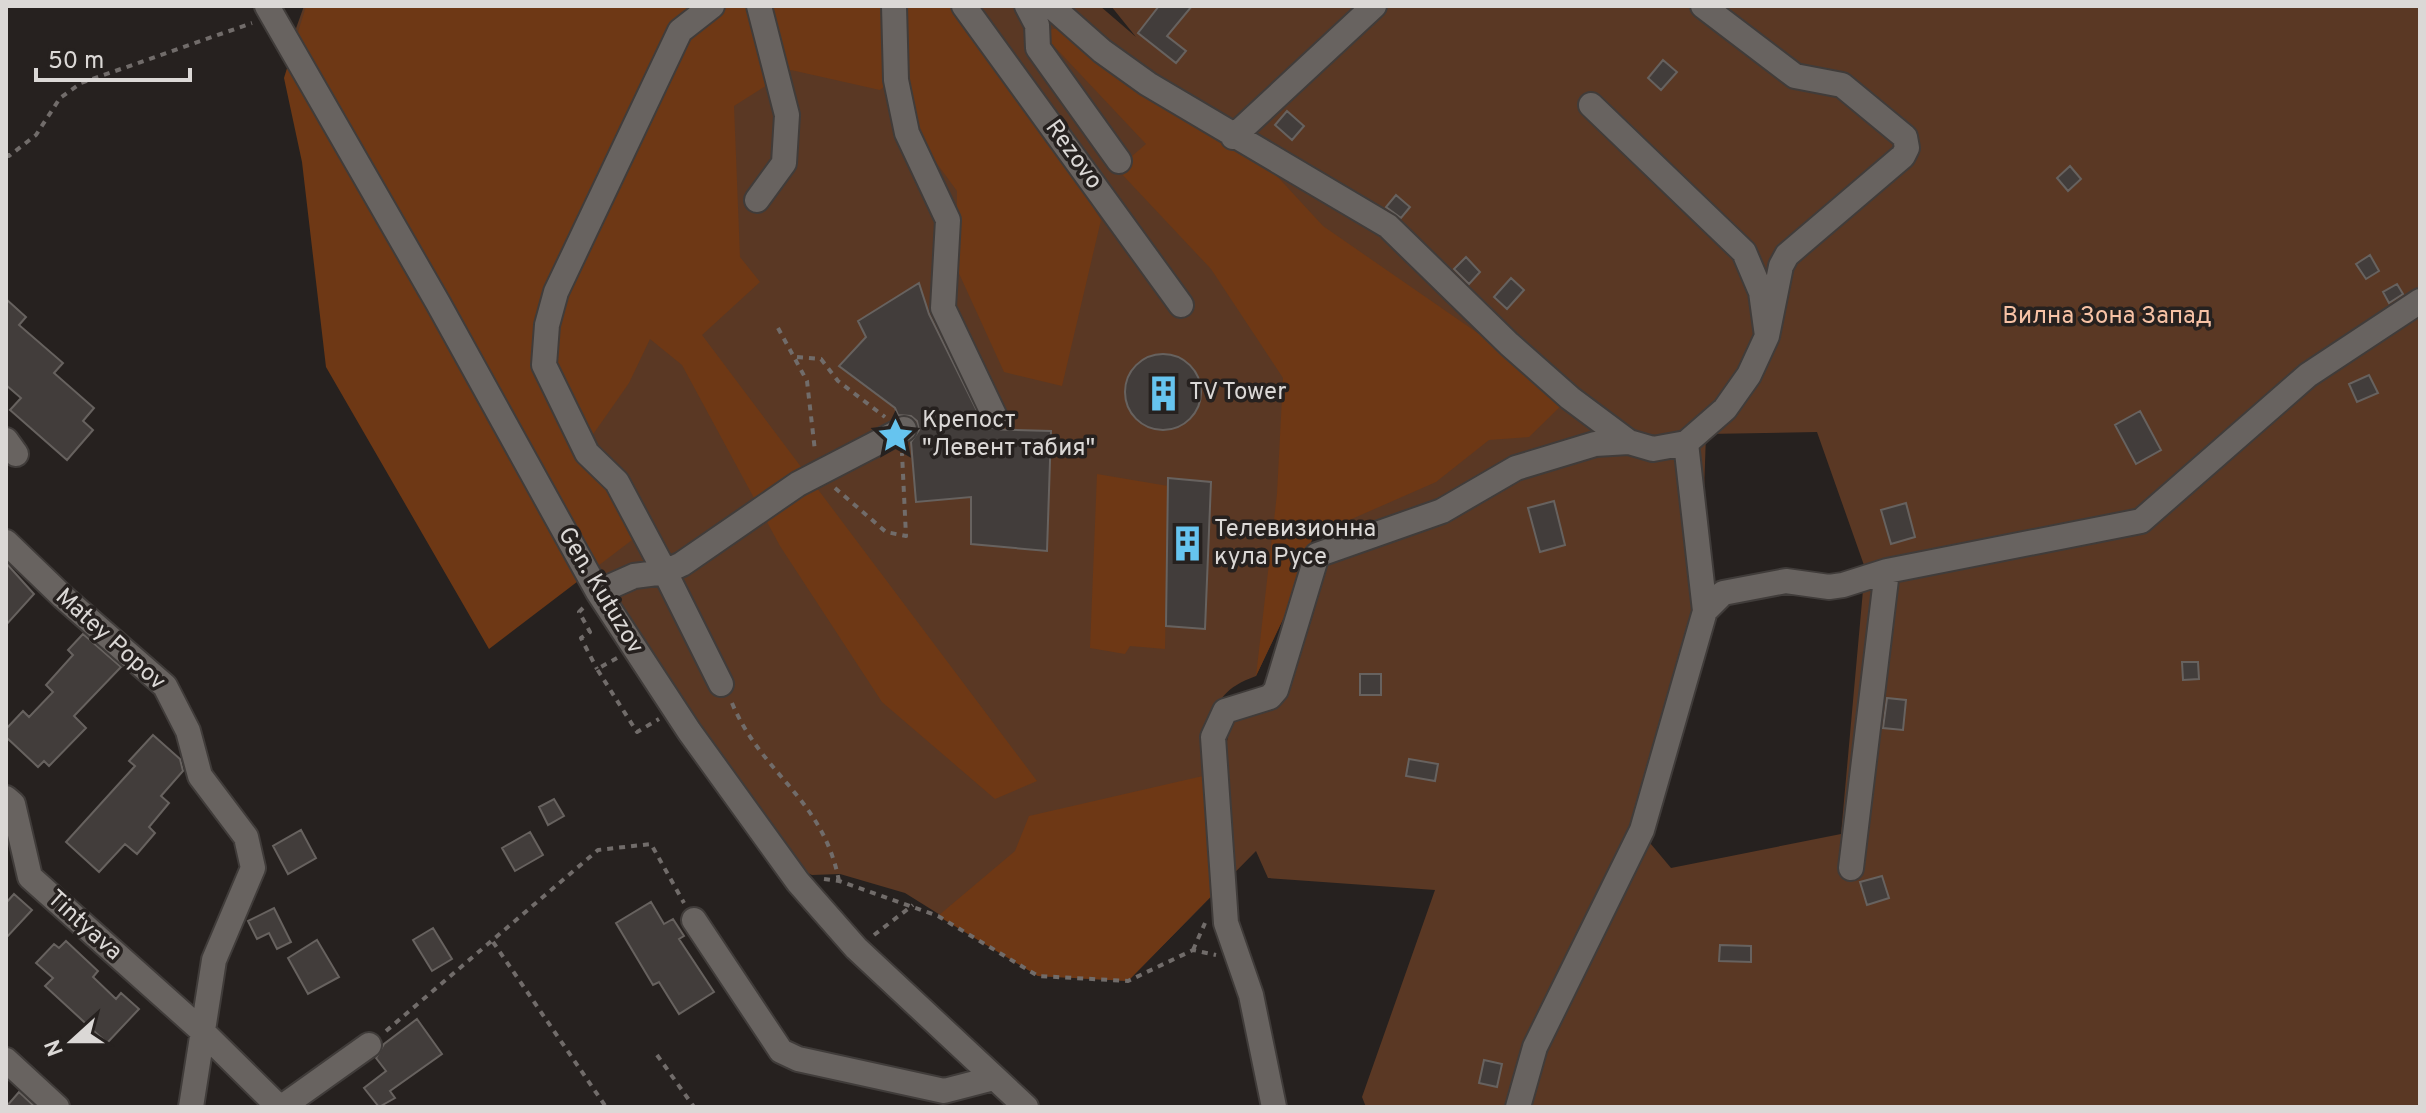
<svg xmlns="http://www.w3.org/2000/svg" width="2426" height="1113" font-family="Overpass,sans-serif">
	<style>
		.green { fill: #5a3824; fill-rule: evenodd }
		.forest { fill: #6e3815 }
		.building { fill: #423d3b; stroke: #67625f; stroke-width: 2 }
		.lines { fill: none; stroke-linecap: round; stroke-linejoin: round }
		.minor-casing { stroke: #403c3a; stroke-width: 28 }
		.path { stroke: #716c6a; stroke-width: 4; stroke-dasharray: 6 6; stroke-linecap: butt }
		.minor { stroke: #686360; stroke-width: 24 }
		.labels { text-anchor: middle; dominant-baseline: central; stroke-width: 7; stroke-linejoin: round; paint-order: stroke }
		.street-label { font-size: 24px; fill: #dbd8d6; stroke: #26211f }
		.park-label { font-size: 24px; fill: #f7c2a5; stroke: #26211f }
		.poi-label { font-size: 24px; fill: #dbd8d6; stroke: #26211f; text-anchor: start }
	</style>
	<rect width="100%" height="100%" fill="#26211f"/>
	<path class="green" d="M 304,6 L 1100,6 L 1136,37 L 1111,6 L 2420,6 L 2420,1107 L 1366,1107 L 1362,1097 L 1435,890 L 1268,878 L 1256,851 L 1128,981 L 1038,976 L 905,893 L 840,874 L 812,875 L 782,861 L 689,731 L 289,48 ZM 1817,432 L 1865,568 L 1841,834 L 1671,868 L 1645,837 L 1699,641 L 1706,434 ZM 1332,526 C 1326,583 1305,643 1284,697 L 1233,715 L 1227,741 L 1227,771 C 1215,725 1201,696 1256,676 L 1294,596 L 1313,536 Z"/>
	<path class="forest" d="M 306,6 L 969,6 L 1101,220 L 1062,386 L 1004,372 L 957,269 L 957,191 L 916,135 L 908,66 L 880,90 L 791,70 L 734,106 L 740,257 L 760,282 L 702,335 L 1037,781 L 995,799 L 882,702 L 780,546 L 682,365 L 650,339 L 629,383 L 587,443 L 632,540 L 489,649 L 326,367 L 302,162 L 284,78 Z
		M 1058,28 L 1264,162 L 1323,226 L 1570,397 L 1529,437 L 1489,440 L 1436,482 L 1313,536 L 1294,596 L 1256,676 L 1277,494 L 1283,378 L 1211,269 L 1117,169 L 1146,144 L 1050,42 L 1050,30 Z
		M 1097,474 L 1168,486 L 1165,649 L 1130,646 L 1125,654 L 1090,648 Z
		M 1216,773 L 1224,883 L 1128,981 L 1038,976 L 938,916 L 1015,851 L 1029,816 Z"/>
	<path class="building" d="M 1159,6 L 1192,6 L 1167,36 L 1186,51 L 1176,63 L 1138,33 Z
		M 1663,60 L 1677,72 L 1661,90 L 1648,78 Z
		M 1287,111 L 1304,126 L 1292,140 L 1275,125 Z
		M 2070,166 L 2081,179 L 2068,191 L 2057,178 Z
		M 1396,195 L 1410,207 L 1401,218 L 1386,207 Z
		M 2370,255 L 2379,271 L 2366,279 L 2356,264 Z
		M 1466,257 L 1480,272 L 1469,284 L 1454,269 Z
		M 1511,278 L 1524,290 L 1507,309 L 1494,297 Z
		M 919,283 L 929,314 L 986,429 L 1051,431 L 1047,551 L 971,544 L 971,497 L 916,502 L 911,442 L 919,430 L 917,421 L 911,416 L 898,415 L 895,408 L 839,366 L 866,337 L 858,321 Z
		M 2397,284 L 2403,294 L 2389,303 L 2383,292 Z
		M 6,299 L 26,317 L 19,325 L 63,363 L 54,373 L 94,408 L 83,421 L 93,430 L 67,460 L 10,410 L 21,398 L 6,385 Z
		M1125 392a38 38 0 1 1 76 0a38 38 0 1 1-76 0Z
		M 2369,375 L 2378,393 L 2357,402 L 2349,384 Z
		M 2140,411 L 2161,450 L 2136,464 L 2115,425 Z
		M 1168,478 L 1211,482 L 1205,629 L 1166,626 Z
		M 1554,501 L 1565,545 L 1540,552 L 1528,508 Z
		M 1906,503 L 1915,537 L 1891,544 L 1881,510 Z
		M 6,563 L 34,594 L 6,625 Z
		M 83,634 L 121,667 L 74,716 L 86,728 L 49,766 L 44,761 L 38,767 L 6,737 L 6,729 L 23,711 L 29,717 L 53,692 L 46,685 L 73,655 L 68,650 Z
		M 2182,662 L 2198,662 L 2199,679 L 2183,680 Z
		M 1360,674 L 1381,674 L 1381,695 L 1360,695 Z
		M 1887,698 L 1906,700 L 1903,730 L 1883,728 Z
		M 153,735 L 180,759 L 183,771 L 161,796 L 169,803 L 149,827 L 155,833 L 137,854 L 125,844 L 99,872 L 66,842 L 135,766 L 129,761 Z
		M 1409,759 L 1438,764 L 1435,781 L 1406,776 Z
		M 554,799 L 564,816 L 548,825 L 539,807 Z
		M 301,830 L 316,858 L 288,874 L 273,846 Z
		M 530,832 L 543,855 L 515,871 L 502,848 Z
		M 1882,876 L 1889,898 L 1867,905 L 1860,882 Z
		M 14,894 L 32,910 L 6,938 L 6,903 Z
		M 651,902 L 664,924 L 673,919 L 684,936 L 679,939 L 714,992 L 679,1014 L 659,982 L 653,985 L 616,923 Z
		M 274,908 L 291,942 L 277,949 L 269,933 L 257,939 L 248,921 Z
		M 433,928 L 452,959 L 432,971 L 413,940 Z
		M 317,940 L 339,977 L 308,994 L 288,958 Z
		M 66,941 L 98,971 L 93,977 L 116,999 L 121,993 L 139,1009 L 107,1043 L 45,986 L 53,978 L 36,963 L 54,944 L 59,948 Z
		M 1720,945 L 1751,946 L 1751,962 L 1719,961 Z
		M 417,1019 L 442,1054 L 390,1091 L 395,1098 L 379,1107 L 364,1088 L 386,1071 L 376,1058 L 384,1044 Z
		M 1484,1060 L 1502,1064 L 1497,1087 L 1479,1083 Z
		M 19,1092 L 35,1107 L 6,1107 Z"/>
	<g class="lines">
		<defs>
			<path id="minor" d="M 267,6 L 438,303 L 598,592 L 689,731 L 798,882 L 856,948 L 1026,1107
				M 894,6 L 896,80 L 907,133 L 948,220 L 943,308 L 995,417
				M 964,6 L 1181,305
				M 1027,6 L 1037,25 L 1038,48 L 1119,161
				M 1051,6 L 1102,51 L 1148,84 L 1388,226 L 1509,344 L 1570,398 L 1629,442
				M 1703,6 L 1795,76 L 1842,85 L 1905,137 L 1907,148 L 1903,156 L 1787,255 L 1781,266 L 1767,336
				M 1591,105 L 1744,252 L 1761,292 L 1767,336 L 1749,375 L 1725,409 L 1686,443
				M 1233,137 L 1374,6
				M 757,200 L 784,163 L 787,115 L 759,6
				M 6,440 L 16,454
				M 6,542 L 63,597 L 165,686 L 188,731 L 200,776 L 246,837 L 253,868 L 214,960 L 191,1107
				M 598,592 L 634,576 L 665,572 L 617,482 L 587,453 L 544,365 L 547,325 L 556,292 L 680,31 L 712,6
				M 721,684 L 665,572 L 682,564 L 798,484 L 904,429
				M 6,798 L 13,804 L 30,877 L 201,1030 L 279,1107
				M 1851,868 L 1887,571
				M 694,920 L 781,1051 L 798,1059 L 944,1091 L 994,1078
				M 6,1060 L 57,1107
				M 282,1107 L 369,1045
				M 1274,1107 L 1251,995 L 1226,923 L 1213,737 L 1225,711 L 1270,697 L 1276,690 L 1317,555 L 1442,511 L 1516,468 L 1595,444 L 1629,442 L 1653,449 L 1686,443 L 1705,611
				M 1518,1107 L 1535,1047 L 1642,830 L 1705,611 L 1723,593 L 1786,581 L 1829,587 L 1843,585 L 1887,571 L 2141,521 L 2308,375 L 2420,301"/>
		</defs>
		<use href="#minor" class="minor-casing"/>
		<path class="path" d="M 6,154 L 9,156 L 36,135 L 60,98 L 81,83 L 252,23
			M 778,328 L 807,381 L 815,451
			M 797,357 L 821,359 L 838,381 L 885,417
			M 835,488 L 886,532 L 906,536 L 902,453
			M 583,608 L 579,612 L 590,632 L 581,638 L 597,669
			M 617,658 L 597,669 L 637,732 L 659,719
			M 732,703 C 762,775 823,798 839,881
			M 824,879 L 839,881 L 938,916 L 1038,976 L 1128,981 L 1193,950 L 1216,955
			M 874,935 L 913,905
			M 493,942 L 606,1107
			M 1193,950 L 1205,923
			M 386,1031 L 598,850 L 651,844 L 684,903
			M 657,1055 L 694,1107"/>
		<use href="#minor" class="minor"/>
	</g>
	<defs>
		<symbol id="building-bare" viewBox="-9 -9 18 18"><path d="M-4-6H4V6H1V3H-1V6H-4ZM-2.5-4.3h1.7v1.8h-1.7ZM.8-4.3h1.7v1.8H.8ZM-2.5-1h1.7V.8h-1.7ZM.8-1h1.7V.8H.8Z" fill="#66c4ef" stroke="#26211f" stroke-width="2.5" paint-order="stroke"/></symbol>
		<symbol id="sight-bare" viewBox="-9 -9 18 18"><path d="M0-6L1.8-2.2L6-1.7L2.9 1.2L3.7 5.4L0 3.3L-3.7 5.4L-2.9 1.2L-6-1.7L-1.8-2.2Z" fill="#66c4ef" stroke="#26211f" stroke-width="2.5" paint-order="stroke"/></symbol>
	</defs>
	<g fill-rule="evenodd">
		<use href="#building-bare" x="1138" y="368" width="51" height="51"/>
		<use href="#sight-bare" x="870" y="410" width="51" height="51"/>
		<use href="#building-bare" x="1162" y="518" width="51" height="51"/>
	</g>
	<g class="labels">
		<g class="street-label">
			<text transform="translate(1073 155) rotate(54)">Rezovo</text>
			<text transform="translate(600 591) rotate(59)">Gen. Kutuzov</text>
			<text transform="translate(110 640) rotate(42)">Matey Popov</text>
			<text transform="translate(84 926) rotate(42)">Tintyava</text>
		</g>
		<g class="park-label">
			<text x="2107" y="317">Вилна Зона Запад</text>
		</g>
		<g class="poi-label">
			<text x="1189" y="393">TV Tower</text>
			<text x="922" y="421">Крепост<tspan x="922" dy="28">"Левент табия"</tspan></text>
			<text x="1214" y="530">Телевизионна<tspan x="1214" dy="28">кула Русе</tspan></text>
		</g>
	</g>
	<rect width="2426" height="1113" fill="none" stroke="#dbd8d6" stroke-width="16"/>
	<g transform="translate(72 1041) rotate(249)" stroke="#26211f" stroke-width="6" paint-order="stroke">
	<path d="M0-6L14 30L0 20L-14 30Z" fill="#dbd8d6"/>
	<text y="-12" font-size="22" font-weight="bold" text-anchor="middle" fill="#dbd8d6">N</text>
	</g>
	<path d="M36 68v12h154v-12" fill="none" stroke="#dbd8d6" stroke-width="4"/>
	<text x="48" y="68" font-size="24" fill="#dbd8d6" stroke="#26211f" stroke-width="6" paint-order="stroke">50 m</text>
</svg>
